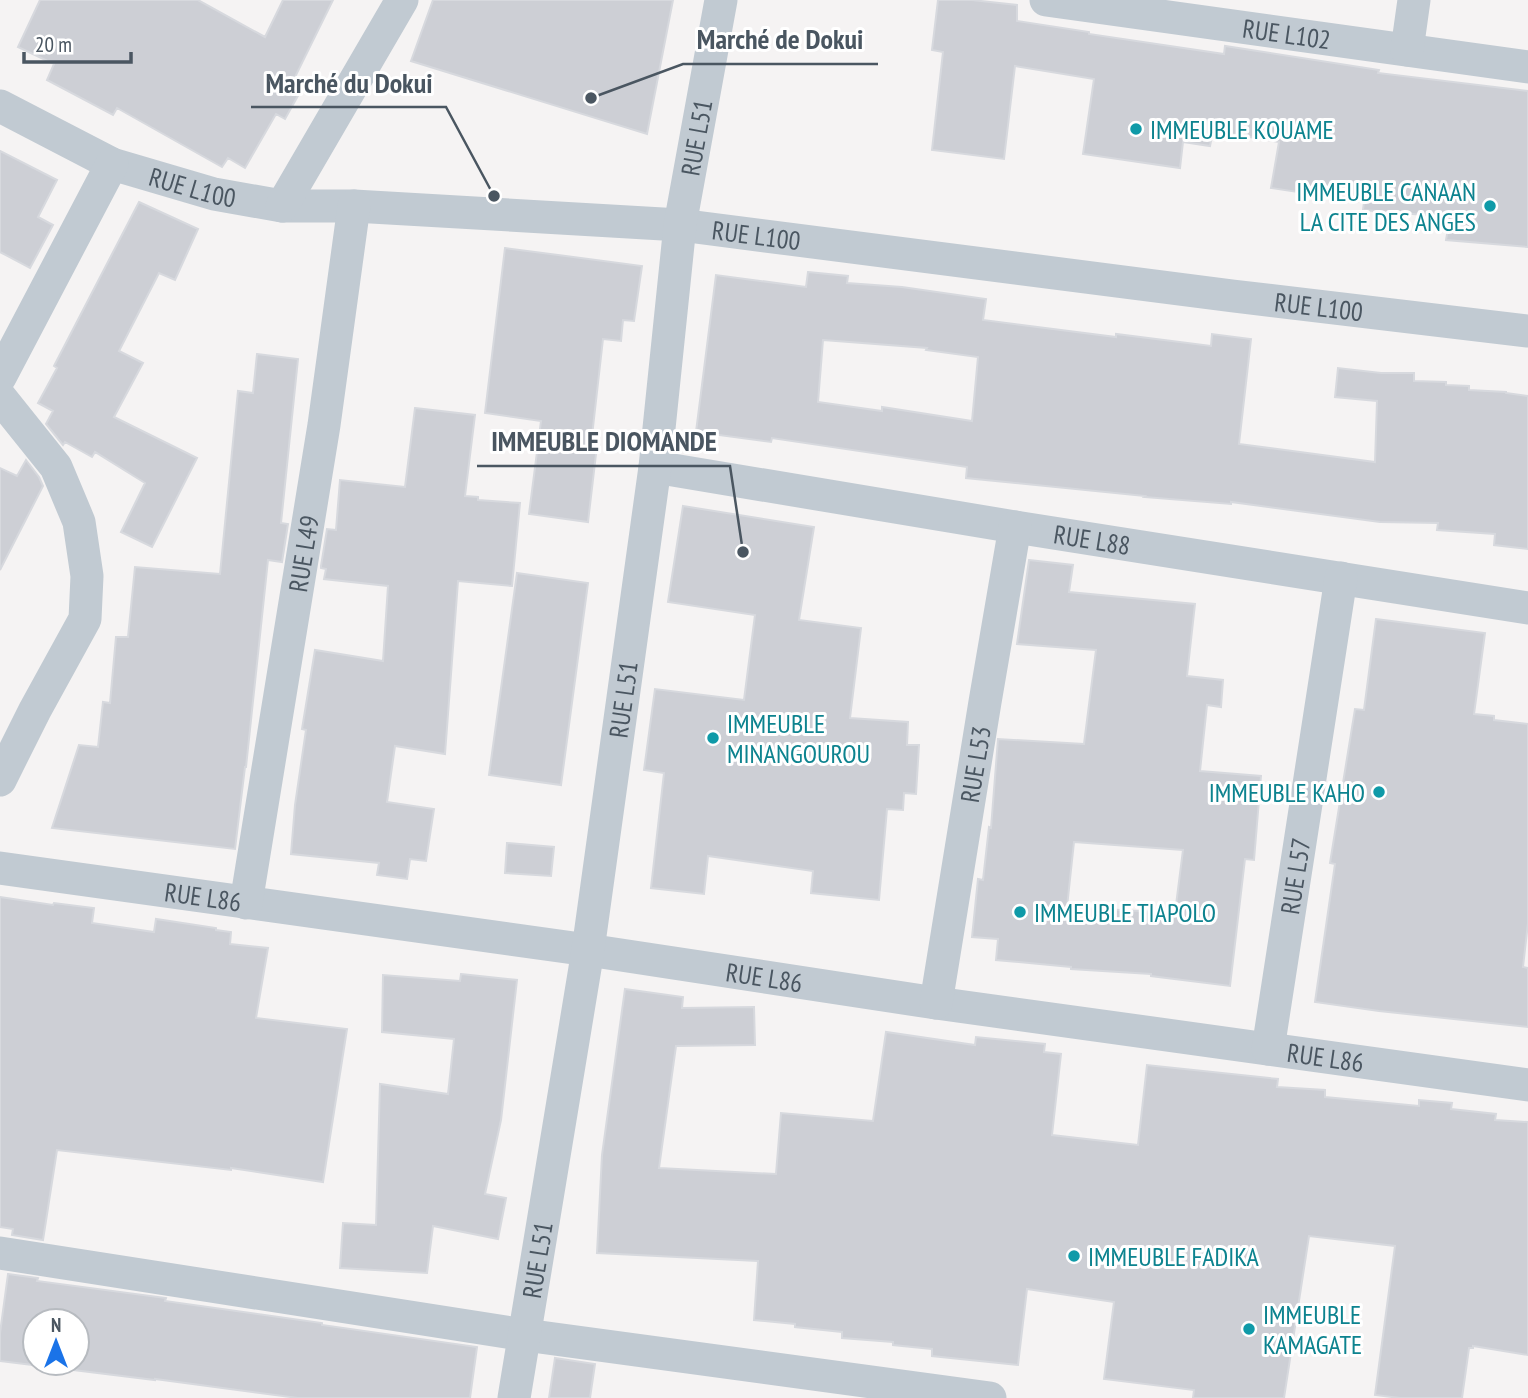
<svg xmlns="http://www.w3.org/2000/svg" width="1528" height="1398" font-family="'PT Sans Narrow',sans-serif">
	<style>
		.building { fill: #cdcfd5; stroke: #d7d9de; stroke-width: 2; fill-rule: evenodd }
		.lines { fill: none; stroke-linecap: round; stroke-linejoin: round }
		.minor { stroke: #c1cad2; stroke-width: 33 }
		.culture-dot { fill: #0f9aa8; stroke: #fff; stroke-width: 2.5 }
		.labels { text-anchor: middle; dominant-baseline: central; stroke-width: 6; stroke-linejoin: round; paint-order: stroke }
		.street-label { font-size: 26px; fill: #4a5661; stroke: #fff }
		.culture-label { font-size: 26px; fill: #0d838f; stroke: #fff; text-anchor: start }
		.leader { fill: none; stroke: #4a5661; stroke-width: 2.5 }
		.callout-dot { fill: #4a5661; stroke: #fff; stroke-width: 2.5 }
		.callout-label { font-size: 28px; text-anchor: middle; font-weight: bold; fill: #4a5661; stroke: #fff; stroke-width: 6; stroke-linejoin: round; paint-order: stroke }
	</style>
	<rect width="100%" height="100%" fill="#f5f3f3"/>
	<path class="building" d="M 40,0 L 198,0 L 265,37 L 283,0 L 333,0 L 294,79 L 304,85 L 285,119 L 276,114 L 245,168 L 228,158 L 222,167 L 117,108 L 113,115 L 47,80 L 54,64 L 18,47 Z
		M 433,0 L 673,0 L 647,134 L 411,61 Z
		M 938,0 L 972,0 L 1017,5 L 1017,21 L 1089,32 L 1089,34 L 1224,54 L 1225,46 L 1379,70 L 1378,73 L 1528,91 L 1528,247 L 1446,240 L 1450,217 L 1363,210 L 1364,202 L 1271,188 L 1279,142 L 1213,131 L 1210,146 L 1183,142 L 1180,168 L 1083,154 L 1094,79 L 1015,66 L 1004,159 L 932,150 L 943,52 L 932,50 Z
		M 0,151 L 57,180 L 38,217 L 53,225 L 30,268 L 0,252 Z
		M 139,202 L 198,229 L 175,280 L 159,273 L 119,351 L 143,363 L 114,417 L 197,458 L 152,547 L 121,532 L 145,483 L 95,452 L 92,457 L 65,442 L 63,445 L 46,424 L 53,411 L 38,403 L 57,368 L 54,366 Z
		M 505,248 L 642,266 L 634,321 L 623,320 L 621,341 L 603,339 L 592,436 L 598,437 L 588,522 L 529,514 L 541,421 L 485,413 Z
		M 808,272 L 848,276 L 847,283 L 902,287 L 986,299 L 983,320 L 1116,337 L 1116,334 L 1211,346 L 1212,334 L 1251,339 L 1239,444 L 1375,462 L 1377,401 L 1335,397 L 1338,368 L 1381,373 L 1414,373 L 1414,381 L 1446,382 L 1446,385 L 1469,386 L 1469,390 L 1506,392 L 1506,393 L 1528,396 L 1528,549 L 1494,545 L 1495,534 L 1437,530 L 1438,523 L 1380,522 L 1231,502 L 1231,504 L 1144,497 L 1145,496 L 966,478 L 967,467 L 772,438 L 771,442 L 696,432 L 716,275 L 806,287 ZM 823,340 L 927,348 L 926,350 L 978,357 L 972,421 L 882,407 L 882,411 L 818,402 Z
		M 257,354 L 298,359 L 281,523 L 288,524 L 282,562 L 268,560 L 246,767 L 245,767 L 235,849 L 52,828 L 79,745 L 98,747 L 103,702 L 110,703 L 116,637 L 128,637 L 135,567 L 220,574 L 238,391 L 253,393 Z
		M 415,408 L 475,415 L 465,496 L 478,497 L 478,500 L 520,503 L 512,586 L 458,581 L 445,754 L 395,746 L 387,802 L 434,809 L 426,861 L 410,859 L 407,879 L 377,875 L 379,863 L 291,854 L 295,805 L 306,730 L 302,729 L 315,650 L 383,661 L 388,586 L 324,579 L 326,569 L 321,568 L 321,566 L 327,529 L 336,530 L 340,480 L 405,487 Z
		M 26,460 L 39,477 L 43,486 L 0,570 L 0,468 L 17,476 Z
		M 683,506 L 814,527 L 799,620 L 861,628 L 850,718 L 908,722 L 907,745 L 919,745 L 916,794 L 904,793 L 903,810 L 887,809 L 879,900 L 811,893 L 813,871 L 708,856 L 704,894 L 651,888 L 664,773 L 644,770 L 655,689 L 744,700 L 755,615 L 668,602 Z
		M 1029,560 L 1073,565 L 1069,592 L 1195,604 L 1187,676 L 1223,680 L 1221,707 L 1207,705 L 1200,771 L 1261,776 L 1254,860 L 1245,859 L 1230,986 L 1151,976 L 1151,974 L 1071,969 L 1071,967 L 996,960 L 998,939 L 972,937 L 978,879 L 983,880 L 989,827 L 991,828 L 998,739 L 1084,744 L 1096,650 L 1017,644 ZM 1074,842 L 1183,850 L 1175,913 L 1067,907 Z
		M 517,573 L 588,583 L 561,785 L 489,775 Z
		M 1376,619 L 1485,633 L 1474,714 L 1494,716 L 1494,720 L 1528,724 L 1528,923 L 1523,967 L 1528,968 L 1528,1027 L 1379,1011 L 1315,1002 L 1335,864 L 1330,863 L 1355,709 L 1364,710 Z
		M 507,843 L 554,847 L 551,876 L 505,873 Z
		M 0,897 L 53,905 L 54,903 L 94,908 L 92,923 L 154,932 L 156,919 L 216,928 L 216,930 L 231,932 L 230,944 L 268,948 L 256,1018 L 347,1029 L 323,1182 L 231,1168 L 231,1170 L 57,1150 L 43,1240 L 12,1235 L 13,1229 L 0,1227 Z
		M 461,974 L 517,980 L 501,1120 L 485,1194 L 506,1198 L 498,1239 L 433,1226 L 427,1273 L 340,1268 L 343,1223 L 376,1225 L 380,1084 L 448,1094 L 454,1039 L 382,1032 L 383,975 L 460,981 Z
		M 625,989 L 683,997 L 682,1008 L 754,1007 L 755,1045 L 676,1046 L 659,1168 L 776,1174 L 781,1113 L 873,1121 L 886,1032 L 975,1045 L 976,1037 L 1045,1044 L 1044,1052 L 1061,1054 L 1052,1135 L 1138,1145 L 1147,1065 L 1278,1079 L 1277,1087 L 1325,1090 L 1325,1097 L 1419,1106 L 1419,1100 L 1452,1103 L 1451,1109 L 1496,1114 L 1495,1120 L 1528,1122 L 1528,1355 L 1473,1346 L 1473,1348 L 1469,1348 L 1462,1398 L 1400,1398 L 1375,1395 L 1395,1246 L 1309,1236 L 1284,1398 L 1193,1398 L 1194,1390 L 1104,1379 L 1114,1302 L 1027,1289 L 1018,1365 L 932,1356 L 932,1349 L 893,1345 L 893,1342 L 842,1338 L 842,1332 L 795,1327 L 795,1324 L 754,1320 L 758,1261 L 597,1253 L 602,1155 Z
		M 8,1274 L 38,1278 L 37,1281 L 166,1298 L 165,1301 L 322,1323 L 322,1325 L 477,1347 L 470,1398 L 298,1398 L 155,1379 L 155,1380 L 0,1361 L 0,1333 ZM 35,1321 L 77,1321 L 77,1363 L 35,1363 Z
		M 555,1358 L 595,1364 L 590,1398 L 549,1398 Z"/>
	<g class="lines">
		<g class="minor">
			<path id="s1" d="M 1046,0 L 1528,67"/>
			<path d="M 1407,50 L 1414,0"/>
			<path id="s2" d="M 0,106 L 112,164 L 214,194 L 282,206 L 354,206 L 680,225 L 1233,296 L 1528,331"/>
			<path d="M 282,206 L 402,0"/>
			<path d="M 0,377 L 112,164"/>
			<path d="M 0,397 L 56,467 L 79,522 L 87,576 L 85,619 L 35,710 L 0,780"/>
			<path id="s3" d="M 655,467 L 1015,527 L 1528,608"/>
			<path id="s4" d="M 0,868 L 588,950 L 936,1003 L 1528,1085"/>
			<path id="s5" d="M 246,903 L 324,425 L 354,206"/>
			<path id="s6" d="M 936,1003 L 985,702 L 1015,527"/>
			<path id="s7" d="M 1268,1049 L 1341,578"/>
			<path d="M 0,1253 L 525,1335 L 990,1398"/>
			<path id="s8" d="M 514,1398 L 588,950 L 655,467 L 680,225 L 721,0"/>
		</g>
	</g>
	<g class="culture-dot">
		<circle cx="1136" cy="129" r="7"/>
		<circle cx="1490" cy="206" r="7"/>
		<circle cx="713" cy="738" r="7"/>
		<circle cx="1379" cy="792" r="7"/>
		<circle cx="1020" cy="912" r="7"/>
		<circle cx="1074" cy="1256" r="7"/>
		<circle cx="1249" cy="1329" r="7"/>
	</g>
	<g class="labels">
		<g class="street-label">
			<text stroke="none"><textPath href="#s1" startOffset="243">RUE L102</textPath></text>
			<text stroke="none"><textPath href="#s8" startOffset="1274">RUE L51</textPath></text>
			<text stroke="none"><textPath href="#s2" startOffset="210">RUE L100</textPath></text>
			<text stroke="none"><textPath href="#s2" startOffset="777">RUE L100</textPath></text>
			<text stroke="none"><textPath href="#s2" startOffset="1344">RUE L100</textPath></text>
			<text stroke="none"><textPath href="#s3" startOffset="443">RUE L88</textPath></text>
			<text stroke="none"><textPath href="#s5" startOffset="354">RUE L49</textPath></text>
			<text stroke="none"><textPath href="#s8" startOffset="707">RUE L51</textPath></text>
			<text stroke="none"><textPath href="#s6" startOffset="242">RUE L53</textPath></text>
			<text stroke="none"><textPath href="#s7" startOffset="175">RUE L57</textPath></text>
			<text stroke="none"><textPath href="#s4" startOffset="205">RUE L86</textPath></text>
			<text stroke="none"><textPath href="#s4" startOffset="772">RUE L86</textPath></text>
			<text stroke="none"><textPath href="#s4" startOffset="1339">RUE L86</textPath></text>
			<text stroke="none"><textPath href="#s8" startOffset="140">RUE L51</textPath></text>
		</g>
		<g class="culture-label">
			<text x="1150" y="129">IMMEUBLE KOUAME</text>
			<text x="1476" y="191" text-anchor="end">IMMEUBLE CANAAN<tspan x="1476" dy="30">LA CITE DES ANGES</tspan></text>
			<text x="727" y="723">IMMEUBLE<tspan x="727" dy="30">MINANGOUROU</tspan></text>
			<text x="1365" y="792" text-anchor="end">IMMEUBLE KAHO</text>
			<text x="1034" y="912">IMMEUBLE TIAPOLO</text>
			<text x="1088" y="1256">IMMEUBLE FADIKA</text>
			<text x="1263" y="1314">IMMEUBLE<tspan x="1263" dy="30">KAMAGATE</tspan></text>
		</g>
	</g>
	<path class="leader" d="M591 98L683 64H878M494 196L446 107H251M743 552L730 466H477"/>
	<g class="callout-dot">
		<circle cx="591" cy="98" r="7"/>
		<circle cx="494" cy="196" r="7"/>
		<circle cx="743" cy="552" r="7"/>
	</g>
	<g class="callout-label">
		<text x="780" y="49">Marché de Dokui</text>
		<text x="349" y="93">Marché du Dokui</text>
		<text x="604" y="451">IMMEUBLE DIOMANDE</text>
	</g>
	<g transform="translate(56 1342)"><circle r="33" fill="#ffffff" stroke="#b7bbc0" stroke-width="2"/>
	<path d="M0-5L12 26L0 18L-12 26Z" fill="#1a73e8"/>
	<text y="-10" font-size="19" font-weight="bold" text-anchor="middle" fill="#4a5661">N</text>
	</g>
	<path d="M24 52v10h107v-10" fill="none" stroke="#4a5661" stroke-width="3.5"/>
	<text x="35" y="52" font-size="21" fill="#4a5661" stroke="#ffffff" stroke-width="5" paint-order="stroke">20 m</text>
</svg>
